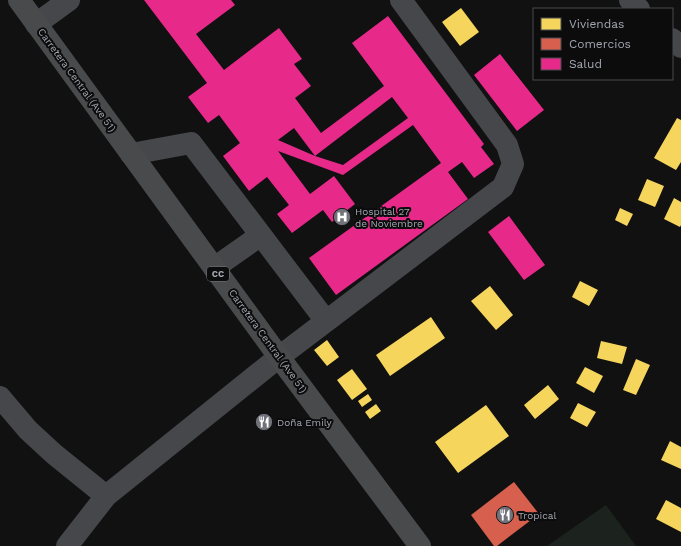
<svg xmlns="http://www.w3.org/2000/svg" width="681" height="546" font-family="'Work Sans',sans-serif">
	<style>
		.green { fill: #1c221d }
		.homes { fill: #f6d55c }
		.shops { fill: #d6604d }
		.health { fill: #e7298a; fill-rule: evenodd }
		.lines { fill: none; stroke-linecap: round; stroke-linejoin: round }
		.minor { stroke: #46474b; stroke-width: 22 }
		.major { stroke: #494a4c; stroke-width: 22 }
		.labels { text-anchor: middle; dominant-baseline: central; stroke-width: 4; stroke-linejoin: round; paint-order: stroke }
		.shield { fill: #0c0c0d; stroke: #767880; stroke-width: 1 }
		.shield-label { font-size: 9px; font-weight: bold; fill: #a4a7b2 }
		.street-label { font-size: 10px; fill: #a4a7b2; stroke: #0c0c0d }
		.poi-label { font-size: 10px; fill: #a4a7b2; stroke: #0c0c0d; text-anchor: start }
	</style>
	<rect width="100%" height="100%" fill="#111112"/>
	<path class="green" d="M 606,505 L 636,546 L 547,546 Z"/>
	<path class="homes" d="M 461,8 L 479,32 L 460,46 L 442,22 Z
		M 677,118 L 681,120 L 681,162 L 676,170 L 654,158 Z
		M 647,179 L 664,186 L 655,207 L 638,200 Z
		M 674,198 L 681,202 L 681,225 L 680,227 L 664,219 Z
		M 620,208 L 633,214 L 627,226 L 615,220 Z
		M 580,281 L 598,290 L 589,306 L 572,297 Z
		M 490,286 L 513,315 L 496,330 L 471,301 Z
		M 431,317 L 445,338 L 390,376 L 376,355 Z
		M 327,340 L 339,357 L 327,366 L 314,350 Z
		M 601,341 L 627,347 L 622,364 L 597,358 Z
		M 636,359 L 650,365 L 636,395 L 623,390 Z
		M 585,367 L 603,376 L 594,393 L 576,383 Z
		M 352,369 L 367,389 L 352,400 L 337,380 Z
		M 548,385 L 559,399 L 535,419 L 524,405 Z
		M 368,394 L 372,400 L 362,407 L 358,401 Z
		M 578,403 L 596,412 L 587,427 L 570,418 Z
		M 376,404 L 381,411 L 370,419 L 365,412 Z
		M 486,405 L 509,436 L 458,473 L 435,442 Z
		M 670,441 L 681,447 L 681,469 L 661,460 Z
		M 666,500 L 681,508 L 681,532 L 656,519 Z"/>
	<path class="shops" d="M 514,482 L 539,514 L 497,546 L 494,546 L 471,515 Z"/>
	<path class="health" d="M 144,0 L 231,0 L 235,5 L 196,34 L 224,70 L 279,28 L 302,59 L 294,64 L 311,86 L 295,98 L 321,133 L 384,86 L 352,43 L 388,16 L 484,144 L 481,147 L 494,164 L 474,178 L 462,162 L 448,172 L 468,199 L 336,295 L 309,258 L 441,163 L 413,125 L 343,175 L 278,151 L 310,194 L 334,176 L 355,204 L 332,222 L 323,210 L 292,233 L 277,214 L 289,205 L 267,177 L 249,191 L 223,156 L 240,143 L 219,115 L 208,123 L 188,97 L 207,83 ZM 392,97 L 408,118 L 343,165 L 315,156 ZM 294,128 L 315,156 L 278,140 Z
		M 500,54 L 544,110 L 517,131 L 474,75 Z
		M 509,216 L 545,265 L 524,280 L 488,232 Z"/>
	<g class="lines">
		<path class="minor" d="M 630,0 L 639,9
			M 36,24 L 69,0
			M 672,39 L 681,47
			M 131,154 L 191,143 L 326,321
			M 214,268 L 261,235
			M 0,397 L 28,430 L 54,454 L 106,496
			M 67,546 L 106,496 L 279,357 L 503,187 L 513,164 L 507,145 L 401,0"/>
		<path class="major" d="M 19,0 L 279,357 L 420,546"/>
	</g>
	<defs>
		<symbol id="hospital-disc" viewBox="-11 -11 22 22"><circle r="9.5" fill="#71727a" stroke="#0c0c0d"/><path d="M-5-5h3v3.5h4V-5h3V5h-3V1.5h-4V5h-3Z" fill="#fff"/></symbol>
		<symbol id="restaurant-disc" viewBox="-11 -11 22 22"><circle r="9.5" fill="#71727a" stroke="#0c0c0d"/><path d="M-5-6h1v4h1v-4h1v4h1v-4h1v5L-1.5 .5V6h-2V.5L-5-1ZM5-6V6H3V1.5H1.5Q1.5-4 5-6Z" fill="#fff"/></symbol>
	</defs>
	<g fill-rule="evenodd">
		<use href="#hospital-disc" x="332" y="207" width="20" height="20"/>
		<use href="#restaurant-disc" x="254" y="412" width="20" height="20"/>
		<use href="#restaurant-disc" x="495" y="505" width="20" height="20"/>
	</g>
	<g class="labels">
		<rect class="shield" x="207" y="267" width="22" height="14" rx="3"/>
		<g class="shield-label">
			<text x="218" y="274">CC</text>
		</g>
		<g class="street-label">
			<text transform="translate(77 80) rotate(54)">Carretera Central (Ave 51)</text>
			<text transform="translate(268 341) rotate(54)">Carretera Central (Ave 51)</text>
		</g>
		<g class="poi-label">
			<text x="355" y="211">Hospital 27<tspan x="355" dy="12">de Noviembre</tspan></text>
			<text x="277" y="422">Doña Emily</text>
			<text x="518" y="515">Tropical</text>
		</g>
	</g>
	<rect x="533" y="8" width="140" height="72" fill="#0c0c0d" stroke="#494a4f"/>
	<rect x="541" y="18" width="20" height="12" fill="#f6d55c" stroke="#494a4f"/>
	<text x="569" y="28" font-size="12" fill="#a4a7b2">Viviendas</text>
	<rect x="541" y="38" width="20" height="12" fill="#d6604d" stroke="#494a4f"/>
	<text x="569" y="48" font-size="12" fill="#a4a7b2">Comercios</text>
	<rect x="541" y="58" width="20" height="12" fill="#e7298a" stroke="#494a4f"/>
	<text x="569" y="68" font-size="12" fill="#a4a7b2">Salud</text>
</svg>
